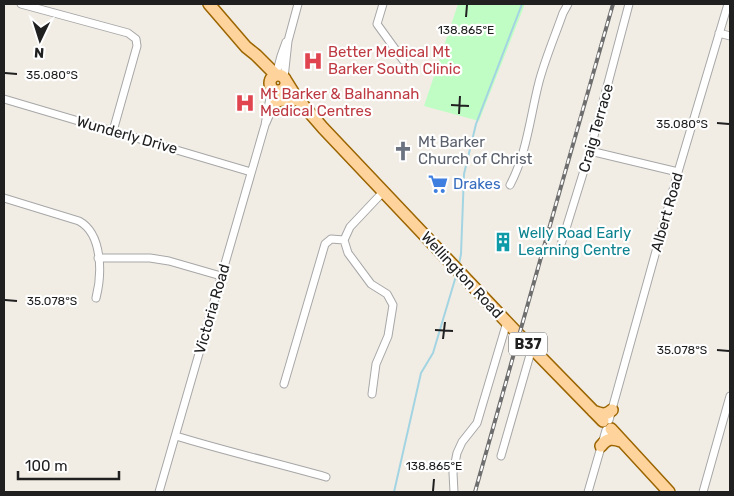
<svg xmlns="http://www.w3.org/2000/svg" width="734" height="496" font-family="Rubik,sans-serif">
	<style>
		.park { fill: #c0fdc4 }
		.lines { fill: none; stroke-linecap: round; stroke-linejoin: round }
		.stream { stroke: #a3d4e2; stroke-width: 2 }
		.minor-casing { stroke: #a7a7a7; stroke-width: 9 }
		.primary-casing { stroke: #9b6500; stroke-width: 14 }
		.minor { stroke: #fff; stroke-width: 7 }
		.primary { stroke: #ffd39c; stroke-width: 11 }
		.rail-casing { stroke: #6e6e6e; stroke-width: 4 }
		.rail { stroke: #fff; stroke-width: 2; stroke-dasharray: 5.5; stroke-linecap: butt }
		.ticks { fill: none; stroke: #202020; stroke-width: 2 }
		.labels { text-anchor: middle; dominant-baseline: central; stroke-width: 4.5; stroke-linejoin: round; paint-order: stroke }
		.shield { fill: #fff; stroke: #636363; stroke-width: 1 }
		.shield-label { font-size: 14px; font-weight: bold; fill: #202020 }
		.health-label { font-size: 15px; fill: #be3a42; stroke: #fff; text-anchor: start }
		.street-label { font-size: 15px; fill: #202020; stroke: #fff }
		.worship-label { font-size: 15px; fill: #5b616d; stroke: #fff; text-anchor: start }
		.shop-label { font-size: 15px; fill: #366cbe; stroke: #fff; text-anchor: start }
		.culture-label { font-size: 15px; fill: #0d838f; stroke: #fff; text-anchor: start }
		.ticks-label { font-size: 12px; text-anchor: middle; fill: #202020; stroke: #fff; stroke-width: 4.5; stroke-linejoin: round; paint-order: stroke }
	</style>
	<rect width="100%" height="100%" fill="#f1ede5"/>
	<path class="park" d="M 458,4 L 525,4 L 479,121 L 424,106 Z"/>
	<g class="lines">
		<path class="stream" d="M 459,264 L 461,254 L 464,174 L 476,124 L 522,4
			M 394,492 L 421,373 L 433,353 L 456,276"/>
		<defs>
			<path id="minor" d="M 21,4 L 128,33 L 136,39 L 137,46 L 113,131
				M 383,4 L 377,24 L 403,60
				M 719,33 L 730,36
				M 276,75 L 281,56 L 286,42
				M 284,78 L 288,41 L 298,4
				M 4,99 L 251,172
				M 266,123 L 280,90
				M 590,151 L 678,172
				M 510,185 C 527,153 530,117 539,82 C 545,59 555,36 563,13 L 568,4
				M 4,198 L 79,221 C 103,234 102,275 96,298
				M 559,251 L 590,151 L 629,4
				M 98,258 L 150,258 L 169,261 L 221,276
				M 284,384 L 325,244 L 331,239 L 344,240
				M 372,394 L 376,364 L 388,336 L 393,305 L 387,294 L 371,284 L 348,253 L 344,240 L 350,227 L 383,192
				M 609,420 L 678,172 L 728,4
				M 176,436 C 225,451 276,463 326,477
				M 501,456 L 532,348
				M 159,492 L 265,125 L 272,87
				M 454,492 L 453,473 L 457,453 L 462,442 L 477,423 L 507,322
				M 588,492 L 606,430
				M 703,492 L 730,396"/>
			<path id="primary" d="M 209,4 L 246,47 L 256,55 L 276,75
				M270 83a8 8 0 1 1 16 0a8 8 0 1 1-16 0Z
				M 286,81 L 296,97 L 323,128 L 520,336 L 603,421
				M 276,102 L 281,100 L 292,101
				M 593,411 C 601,414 605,416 612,410
				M 611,429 L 669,492
				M 601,446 C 607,438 612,438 621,441"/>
		</defs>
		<use href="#minor" class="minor-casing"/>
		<use href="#primary" class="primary-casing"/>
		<use href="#minor" class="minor"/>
		<use href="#primary" class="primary"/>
		<defs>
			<path id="rail" d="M 475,492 C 521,330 566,166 613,4"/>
		</defs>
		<use href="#rail" class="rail-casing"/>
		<use href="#rail" class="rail"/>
	</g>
	<path class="ticks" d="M 466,17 L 467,5M 5,73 L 17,74M 451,105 L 469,106M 459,114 L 460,96M 717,123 L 729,124M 5,300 L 17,301M 435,330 L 453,331M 443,339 L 445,322M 717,350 L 729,351M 433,491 L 434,479"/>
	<defs>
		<symbol id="hospital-bare" viewBox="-9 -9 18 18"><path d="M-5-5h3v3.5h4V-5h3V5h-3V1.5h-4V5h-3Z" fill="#e0444e" stroke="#fff" stroke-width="2.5" paint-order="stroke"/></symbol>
		<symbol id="church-bare" viewBox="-9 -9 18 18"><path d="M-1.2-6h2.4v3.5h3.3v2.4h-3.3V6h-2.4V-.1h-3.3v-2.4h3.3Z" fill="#6b7280" stroke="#fff" stroke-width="2.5" paint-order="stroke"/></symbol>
		<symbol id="supermarket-bare" viewBox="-9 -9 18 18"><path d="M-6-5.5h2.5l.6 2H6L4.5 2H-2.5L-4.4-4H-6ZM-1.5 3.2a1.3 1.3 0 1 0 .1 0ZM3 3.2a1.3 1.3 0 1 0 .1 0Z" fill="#3f7fe0" stroke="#fff" stroke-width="2.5" paint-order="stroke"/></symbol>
		<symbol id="building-bare" viewBox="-9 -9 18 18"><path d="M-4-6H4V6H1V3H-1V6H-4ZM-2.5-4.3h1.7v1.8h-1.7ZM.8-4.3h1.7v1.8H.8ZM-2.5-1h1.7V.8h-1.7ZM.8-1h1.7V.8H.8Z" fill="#0f9aa8" stroke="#fff" stroke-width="2.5" paint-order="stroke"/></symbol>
	</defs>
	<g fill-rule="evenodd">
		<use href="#hospital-bare" x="299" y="47" width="28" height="28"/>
		<use href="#hospital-bare" x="231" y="89" width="28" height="28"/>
		<use href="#church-bare" x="389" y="137" width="28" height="28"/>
		<use href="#supermarket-bare" x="424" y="170" width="28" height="28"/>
		<use href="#building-bare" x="489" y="228" width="28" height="28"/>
	</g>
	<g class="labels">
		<rect class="shield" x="509" y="332.5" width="38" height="23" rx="4"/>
		<g class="shield-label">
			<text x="528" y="344">B37</text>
		</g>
		<g class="health-label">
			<text x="328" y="52">Better Medical Mt<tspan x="328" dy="17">Barker South Clinic</tspan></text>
			<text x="260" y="94">Mt Barker &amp; Balhannah<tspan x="260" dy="17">Medical Centres</tspan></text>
		</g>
		<g class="street-label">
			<text transform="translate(596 128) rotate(-74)">Craig Terrace</text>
			<text transform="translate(127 135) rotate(16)">Wunderly Drive</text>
			<text transform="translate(667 212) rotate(-74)">Albert Road</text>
			<text transform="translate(462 275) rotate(47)">Wellington Road</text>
			<text transform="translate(212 309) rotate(-74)">Victoria Road</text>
		</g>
		<g class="worship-label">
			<text x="418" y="142">Mt Barker<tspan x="418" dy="17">Church of Christ</tspan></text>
		</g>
		<g class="shop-label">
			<text x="453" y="184">Drakes</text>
		</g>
		<g class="culture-label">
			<text x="518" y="233">Welly Road Early<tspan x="518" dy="17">Learning Centre</tspan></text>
		</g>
	</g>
	<g class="ticks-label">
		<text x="466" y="34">138.865°E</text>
		<text x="52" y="79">35.080°S</text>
		<text x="682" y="128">35.080°S</text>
		<text x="52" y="305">35.078°S</text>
		<text x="682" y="354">35.078°S</text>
		<text x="434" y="470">138.865°E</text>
	</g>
	<rect width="734" height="496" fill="none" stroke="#202020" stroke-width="10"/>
	<g transform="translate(40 40) rotate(184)" stroke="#ffffff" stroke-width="4" paint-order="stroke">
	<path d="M0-4L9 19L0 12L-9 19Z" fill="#202020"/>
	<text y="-8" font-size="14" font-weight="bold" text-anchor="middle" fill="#202020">N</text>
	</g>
	<path d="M18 471v8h101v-8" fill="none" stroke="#202020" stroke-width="2.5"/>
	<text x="25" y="471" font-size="15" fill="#202020" stroke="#ffffff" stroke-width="4" paint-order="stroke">100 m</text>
</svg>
